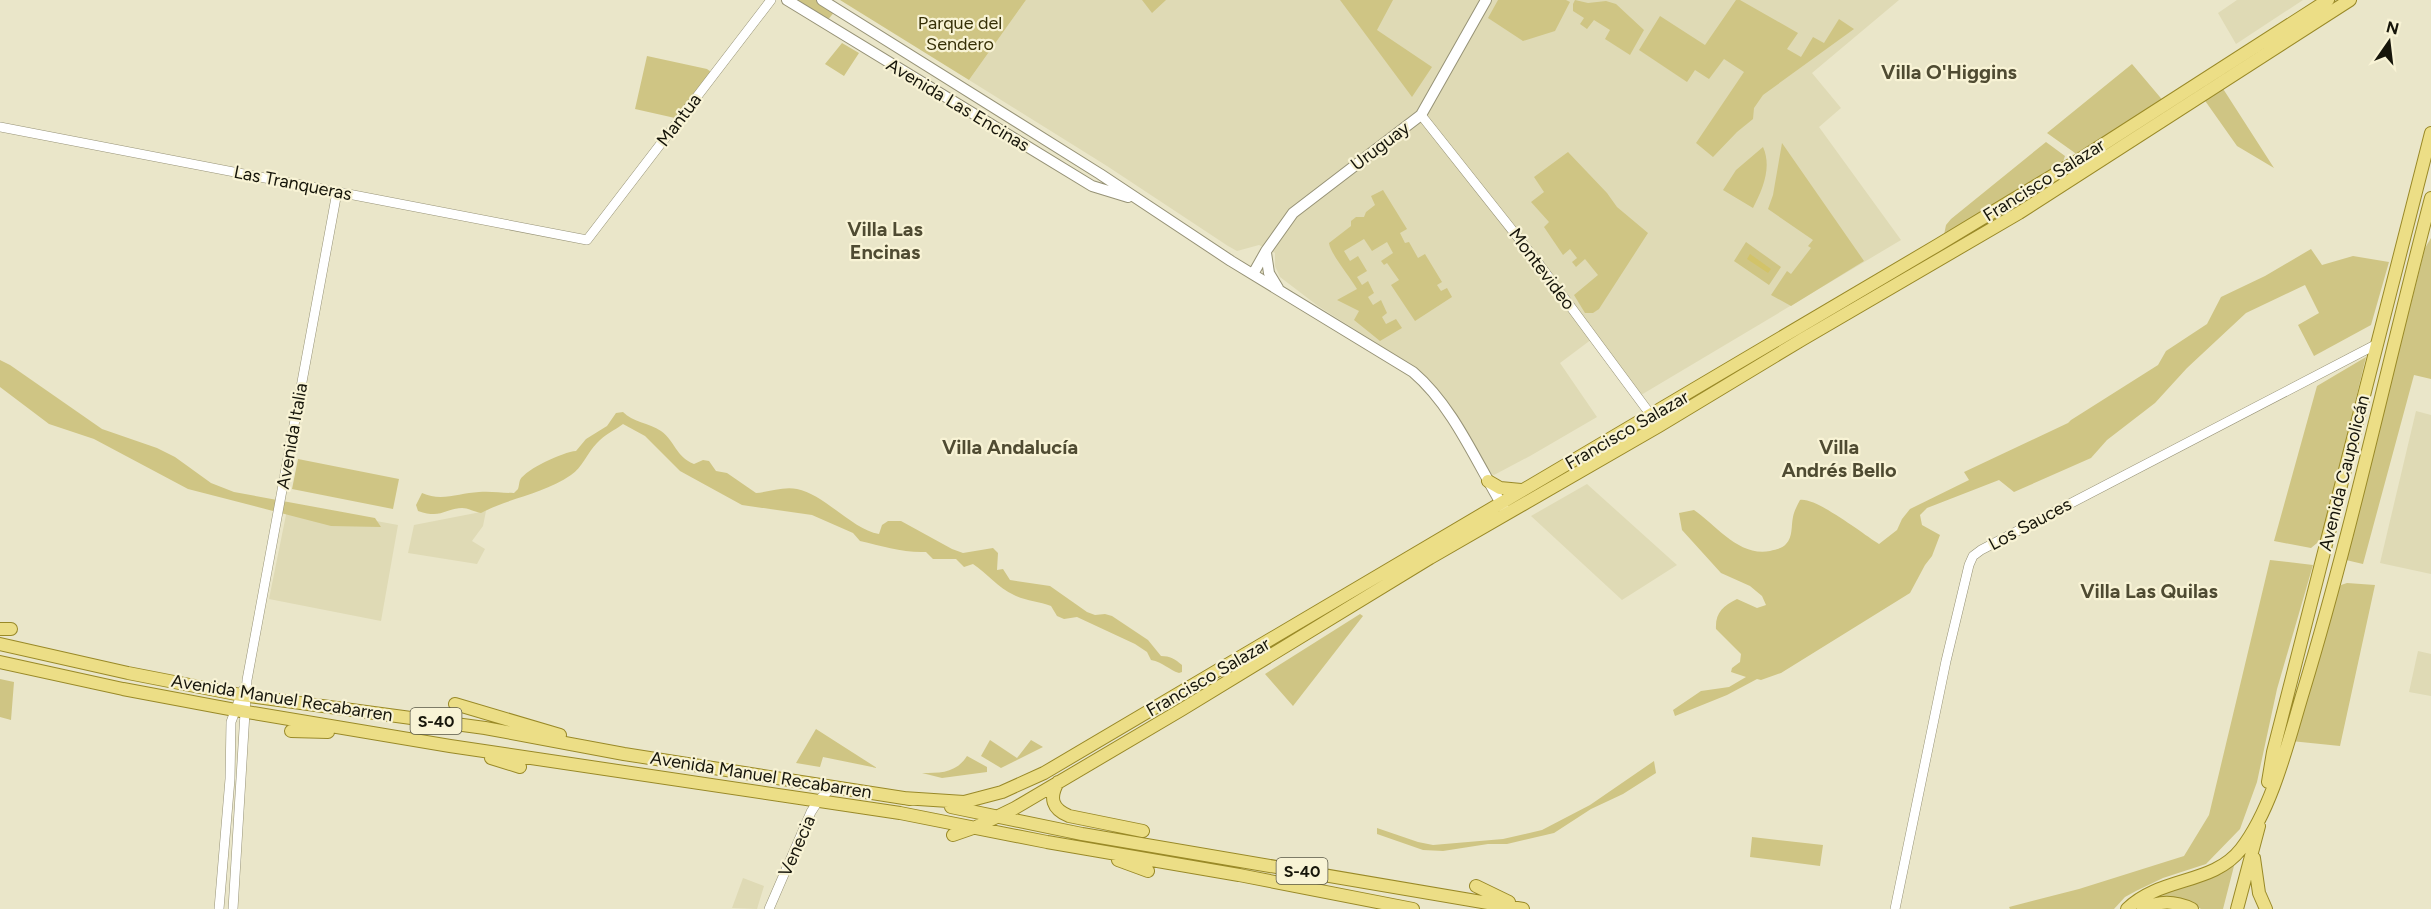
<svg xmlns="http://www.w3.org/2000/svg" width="2431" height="909" font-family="Figtree,sans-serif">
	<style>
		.built { fill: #dfdab5 }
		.green { fill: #cfc584 }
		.water { fill: #d2c369 }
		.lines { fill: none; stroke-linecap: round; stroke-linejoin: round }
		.tertiary-casing { stroke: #969276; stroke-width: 10 }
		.secondary-casing { stroke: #969276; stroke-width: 12 }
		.primary-casing { stroke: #998927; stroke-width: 14 }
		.tertiary { stroke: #fff; stroke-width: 9 }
		.secondary { stroke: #fff; stroke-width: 10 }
		.primary { stroke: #ecde86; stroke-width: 12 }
		.labels { text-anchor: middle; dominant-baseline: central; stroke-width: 4.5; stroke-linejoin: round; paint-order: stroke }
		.shield { fill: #f8f3d5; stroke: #5a5847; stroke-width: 1.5 }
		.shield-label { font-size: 16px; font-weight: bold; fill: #16150a }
		.park-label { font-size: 18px; fill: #363007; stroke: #f8f3d5 }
		.street-label { font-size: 18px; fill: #16150a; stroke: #f8f3d5 }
		.neighbourhood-label { font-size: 20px; font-weight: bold; fill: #4f4b32; stroke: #f8f3d5 }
	</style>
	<rect width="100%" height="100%" fill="#eae6c9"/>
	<path class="built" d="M 1026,0 L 1899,0 L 1812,73 L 1841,108 L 1819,127 L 1901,240 L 1641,395 L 1596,336 L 1560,363 L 1597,417 L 1530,456 L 1494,475 L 1490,474 L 1417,369 L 1318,306 L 1280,277 L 1275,266 L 1275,253 L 1259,245 L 1237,251 L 1228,246 L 1107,166 L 969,80 Z
		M 2237,0 L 2303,0 L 2236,44 L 2218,13 Z
		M 2416,411 L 2431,415 L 2431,574 L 2380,563 Z
		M 1587,484 L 1677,565 L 1622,600 L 1531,516 Z
		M 288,505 L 398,525 L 381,621 L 269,599 Z
		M 486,511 L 483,526 L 472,541 L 485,549 L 477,564 L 408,553 L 414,525 Z
		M 2418,651 L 2431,654 L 2431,696 L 2409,692 Z
		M 743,878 L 764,886 L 757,909 L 732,908 Z"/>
	<path class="green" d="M 793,0 L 817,0 L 835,11 L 827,21 Z
		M 840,0 L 1026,0 L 969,80 Z
		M 1142,0 L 1166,0 L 1152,13 Z
		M 1340,0 L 1393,0 L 1377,30 L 1432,67 L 1412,97 Z
		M 1498,0 L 1566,0 L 1570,2 L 1555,31 L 1523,41 L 1488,18 Z
		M 1575,0 L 1588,3 L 1606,1 L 1616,4 L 1644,30 L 1630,55 L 1605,39 L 1610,30 L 1594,20 L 1587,29 L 1580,24 L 1584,18 L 1573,11 L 1573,4 Z
		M 1736,0 L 1740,0 L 1798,33 L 1787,49 L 1801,57 L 1813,37 L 1824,43 L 1839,19 L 1854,29 L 1763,95 L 1754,108 L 1753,119 L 1737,132 L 1713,157 L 1696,143 L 1744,72 L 1724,59 L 1709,79 L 1695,70 L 1687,82 L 1639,50 L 1660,16 L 1705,45 Z
		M 2328,0 L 2349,0 L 2220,84 L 2274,168 L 2237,146 L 2201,95 L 2172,113 L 2165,104 L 2082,158 L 2047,133 L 2132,64 L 2165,103 Z
		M 842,43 L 859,53 L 844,76 L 825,64 Z
		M 647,56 L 707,69 L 711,72 L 675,118 L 635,109 Z
		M 2046,142 L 2065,156 L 2063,162 L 1944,235 L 1946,225 L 1951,219 Z
		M 1782,143 L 1864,261 L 1791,306 L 1771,295 L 1787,271 L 1791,274 L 1811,248 L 1808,246 L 1813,240 L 1768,209 L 1773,195 Z
		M 1763,147 C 1772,167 1763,189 1753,208 L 1723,190 L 1736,170 Z
		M 1568,152 L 1607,193 L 1617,207 L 1648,233 L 1599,309 L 1593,313 L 1585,313 L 1574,295 L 1598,275 L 1585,259 L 1576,267 L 1572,262 L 1577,258 L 1570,249 L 1563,255 L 1544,227 L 1549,222 L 1531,202 L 1544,192 L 1534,177 Z
		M 1383,190 L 1407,229 L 1400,233 L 1405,243 L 1409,242 L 1418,258 L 1425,254 L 1442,282 L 1437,285 L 1441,291 L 1447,288 L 1452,297 L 1415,321 L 1391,285 L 1399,280 L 1387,263 L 1384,265 L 1381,261 L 1393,253 L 1387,242 L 1372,251 L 1364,239 L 1344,251 L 1350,261 L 1358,256 L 1367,271 L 1357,277 L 1362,285 L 1368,281 L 1374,293 L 1368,297 L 1373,305 L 1381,300 L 1387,313 L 1382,317 L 1386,324 L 1396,319 L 1402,328 L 1380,341 L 1354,320 L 1359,311 L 1337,300 L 1357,289 C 1350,277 1330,253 1329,243 L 1351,226 L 1351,221 L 1356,217 L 1364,217 L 1366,212 L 1375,205 L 1371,196 Z
		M 2431,238 L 2431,379 L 2414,375 L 2363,564 L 2346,560 L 2425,248 Z
		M 1746,242 L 1781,267 L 1769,285 L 1734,261 Z
		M 2311,249 L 2322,265 L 2353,256 L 2389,262 L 2371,325 L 2314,356 L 2298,325 L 2319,313 L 2305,285 L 2246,313 L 2187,368 L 2155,403 L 2107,440 L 2091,458 L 2014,492 L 1999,480 L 1927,508 L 1920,515 L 1922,525 L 1940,535 L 1932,556 L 1925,565 L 1910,593 L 1781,673 L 1761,680 L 1757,679 L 1727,695 L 1675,716 L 1673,710 L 1701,691 L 1729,687 L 1746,677 L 1731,672 L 1732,668 L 1740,662 L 1741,654 L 1716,629 C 1715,613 1723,606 1737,599 L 1757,608 L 1766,605 L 1762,596 L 1750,586 L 1721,573 L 1682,530 L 1679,513 L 1694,510 C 1716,525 1739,557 1770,551 C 1776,549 1782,549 1786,544 C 1793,537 1791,526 1793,517 C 1794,511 1797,506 1800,500 C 1816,497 1863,534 1879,544 L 1897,530 L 1902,519 L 1910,509 L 1969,480 L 1964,472 L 2068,423 L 2071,420 L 2158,365 L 2166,351 L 2207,324 L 2221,297 L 2265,276 Z
		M 2366,357 L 2322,539 L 2311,548 L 2274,541 L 2317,386 Z
		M 0,360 L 10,365 L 102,429 L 157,448 L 175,457 L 211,483 L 234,492 L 375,518 L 381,527 L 331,526 L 188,489 L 94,439 L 49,424 L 0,387 Z
		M 623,412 C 632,422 649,423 661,431 C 676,442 675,456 694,464 L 703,460 L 709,461 L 716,471 L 727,473 L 756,493 C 769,492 784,486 797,489 C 824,494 853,530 879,534 L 882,525 L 888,521 L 901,521 L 952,549 L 963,553 L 993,548 L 998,553 L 997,570 L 1003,569 L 1010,580 L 1050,586 L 1087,612 L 1095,615 L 1105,614 L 1112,616 L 1148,640 L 1161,656 C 1170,656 1175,659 1182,665 L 1182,672 L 1179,673 C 1169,670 1163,662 1151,660 L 1147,652 L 1135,644 L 1077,617 L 1064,619 L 1057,616 L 1051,606 C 1039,601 1026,601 1014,595 C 998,588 987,573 973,564 L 964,567 L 956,559 L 933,559 L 926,552 C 903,553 882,546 860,541 L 853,533 L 812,515 L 742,505 L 680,471 L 645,436 L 623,424 C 615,430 604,435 597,443 C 587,453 582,468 571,475 C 543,494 509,498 481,513 C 475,512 468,508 462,508 C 443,509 442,519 418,511 L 416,505 L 422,493 C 441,502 459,493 479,492 C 491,491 502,493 514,493 L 518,489 C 519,486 519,483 520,480 C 526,469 563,452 576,451 L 586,439 L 607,426 L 616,413 Z
		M 1649,422 L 1652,425 L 1508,507 L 1507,505 Z
		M 298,459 L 399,479 L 393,509 L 292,489 Z
		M 2270,560 L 2313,565 L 2277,689 L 2257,782 L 2240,829 L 2206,864 L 2163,878 L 2136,891 L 2125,897 L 2114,909 L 2010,909 L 2009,907 L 2079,889 L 2184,856 L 2209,815 Z
		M 2347,583 L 2375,585 L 2340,746 L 2291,741 L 2338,590 L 2341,585 Z
		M 1360,614 L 1363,616 L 1293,706 L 1265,674 Z
		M 0,679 L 14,682 L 11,720 L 0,717 Z
		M 816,729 L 877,768 L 823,757 L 820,767 L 796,763 Z
		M 990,740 L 1017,758 L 1031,740 L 1043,747 L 1001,768 L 981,756 Z
		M 967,756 L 987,767 L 987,772 L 942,778 L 922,773 C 941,773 956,773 967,756 Z
		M 1654,761 L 1656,773 L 1623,794 L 1591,809 L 1554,833 L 1507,844 L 1488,844 L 1443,851 L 1423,850 L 1377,834 L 1377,828 L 1418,842 L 1433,845 L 1503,839 L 1542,830 L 1590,805 Z
		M 1752,837 L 1823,845 L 1820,866 L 1750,857 Z
		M 2234,866 L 2223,909 L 2201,909 L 2190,903 L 2134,909 L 2142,902 Z"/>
	<path class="water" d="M 1750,254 L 1771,269 L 1768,273 L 1747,259 Z"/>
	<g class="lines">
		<defs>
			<path id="tertiary" d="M 1421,115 L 1539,264 L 1659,426
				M 0,127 L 587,240 L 771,0
				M 219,909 L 230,779 L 231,722 L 243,690
				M 233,909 L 247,680 L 337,192
				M 769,909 L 811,812 L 818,801 L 832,787
				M 1895,909 L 1946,661 L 1969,565 L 1973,556 L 1981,550 L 2377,344"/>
			<path id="secondary" d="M 787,0 L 1092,186 L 1128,197
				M 822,0 L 1100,174 L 1231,261 L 1413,372 C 1454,407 1477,464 1505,510
				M 1266,253 L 1269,273 L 1278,288
				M 1253,274 L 1266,251 L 1293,213 L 1421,115 L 1486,0"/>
			<path id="primary" d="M 1488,481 L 1500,488 L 1521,490
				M 0,629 L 11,629
				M 0,644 L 128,673 L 241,695 L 485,728 L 624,754 L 910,799
				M 0,662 L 123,689 L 235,710 L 450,746 L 900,813 L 1047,842 L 1239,875 L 1413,909
				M 455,704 L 560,735
				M 291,731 L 328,732
				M 491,758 L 520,767
				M 1058,782 C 1049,798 1052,809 1069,816 L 1143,831
				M 2268,782 L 2273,752 L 2431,133
				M 903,798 L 964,802 L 1002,792 L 1044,773 L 1938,245 L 2082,158 L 2328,0
				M 951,807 L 1082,834 L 1523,909
				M 953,835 L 976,827 L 1015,808 L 1181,710 L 1430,558 L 1659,426 L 1803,339 L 2019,213 L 2350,0
				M 2254,858 L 2259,893 L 2266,909
				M 1118,860 L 1148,871
				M 1476,886 L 1509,902
				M 2127,909 C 2161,876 2213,885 2241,849 C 2273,808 2289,738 2304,689 C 2353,527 2388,361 2431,198
				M 2143,909 C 2160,900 2175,901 2192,909
				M 2237,909 L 2259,826"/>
		</defs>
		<use href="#tertiary" class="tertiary-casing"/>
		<use href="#secondary" class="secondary-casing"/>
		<use href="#primary" class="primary-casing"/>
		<use href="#tertiary" class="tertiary"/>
		<use href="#secondary" class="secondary"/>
		<use href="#primary" class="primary"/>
	</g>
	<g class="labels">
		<g class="shield">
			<rect x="410.5" y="708" width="51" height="26" rx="4.5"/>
			<rect x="1276.5" y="858" width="51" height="26" rx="4.5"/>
		</g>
		<g class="shield-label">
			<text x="436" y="721">S-40</text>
			<text x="1302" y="871">S-40</text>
		</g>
		<g class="park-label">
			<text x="960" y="23">Parque del<tspan x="960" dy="21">Sendero</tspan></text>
		</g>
		<g class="street-label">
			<text transform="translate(958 105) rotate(31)">Avenida Las Encinas</text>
			<text transform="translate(679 120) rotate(-53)">Mantua</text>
			<text transform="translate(1380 146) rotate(-37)">Uruguay</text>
			<text transform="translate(2044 180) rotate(-32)">Francisco Salazar</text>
			<text transform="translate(293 183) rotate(11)">Las Tranqueras</text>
			<text transform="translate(1542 269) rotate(53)">Montevideo</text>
			<text transform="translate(1627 430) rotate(-30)">Francisco Salazar</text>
			<text transform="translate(292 436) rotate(-80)">Avenida Italia</text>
			<text transform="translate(2344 473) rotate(-76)">Avenida Caupolicán</text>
			<text transform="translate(2030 524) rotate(-28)">Los Sauces</text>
			<text transform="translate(1208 677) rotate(-30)">Francisco Salazar</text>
			<text transform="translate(282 698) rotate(9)">Avenida Manuel Recabarren</text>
			<text transform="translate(761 775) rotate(9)">Avenida Manuel Recabarren</text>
			<text transform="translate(797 846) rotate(-66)">Venecia</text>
		</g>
		<g class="neighbourhood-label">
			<text x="1949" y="72">Villa O'Higgins</text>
			<text x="885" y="229">Villa Las<tspan x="885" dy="23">Encinas</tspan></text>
			<text x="1010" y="447">Villa Andalucía</text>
			<text x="1839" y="447">Villa<tspan x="1839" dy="23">Andrés Bello</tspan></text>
			<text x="2149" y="591">Villa Las Quilas</text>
		</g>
	</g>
	<g transform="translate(2389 42) rotate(14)" stroke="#f8f3d5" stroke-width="4.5" paint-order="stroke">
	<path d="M0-4.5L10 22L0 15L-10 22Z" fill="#16150a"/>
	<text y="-9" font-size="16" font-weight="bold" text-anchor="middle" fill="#16150a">N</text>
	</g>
</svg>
